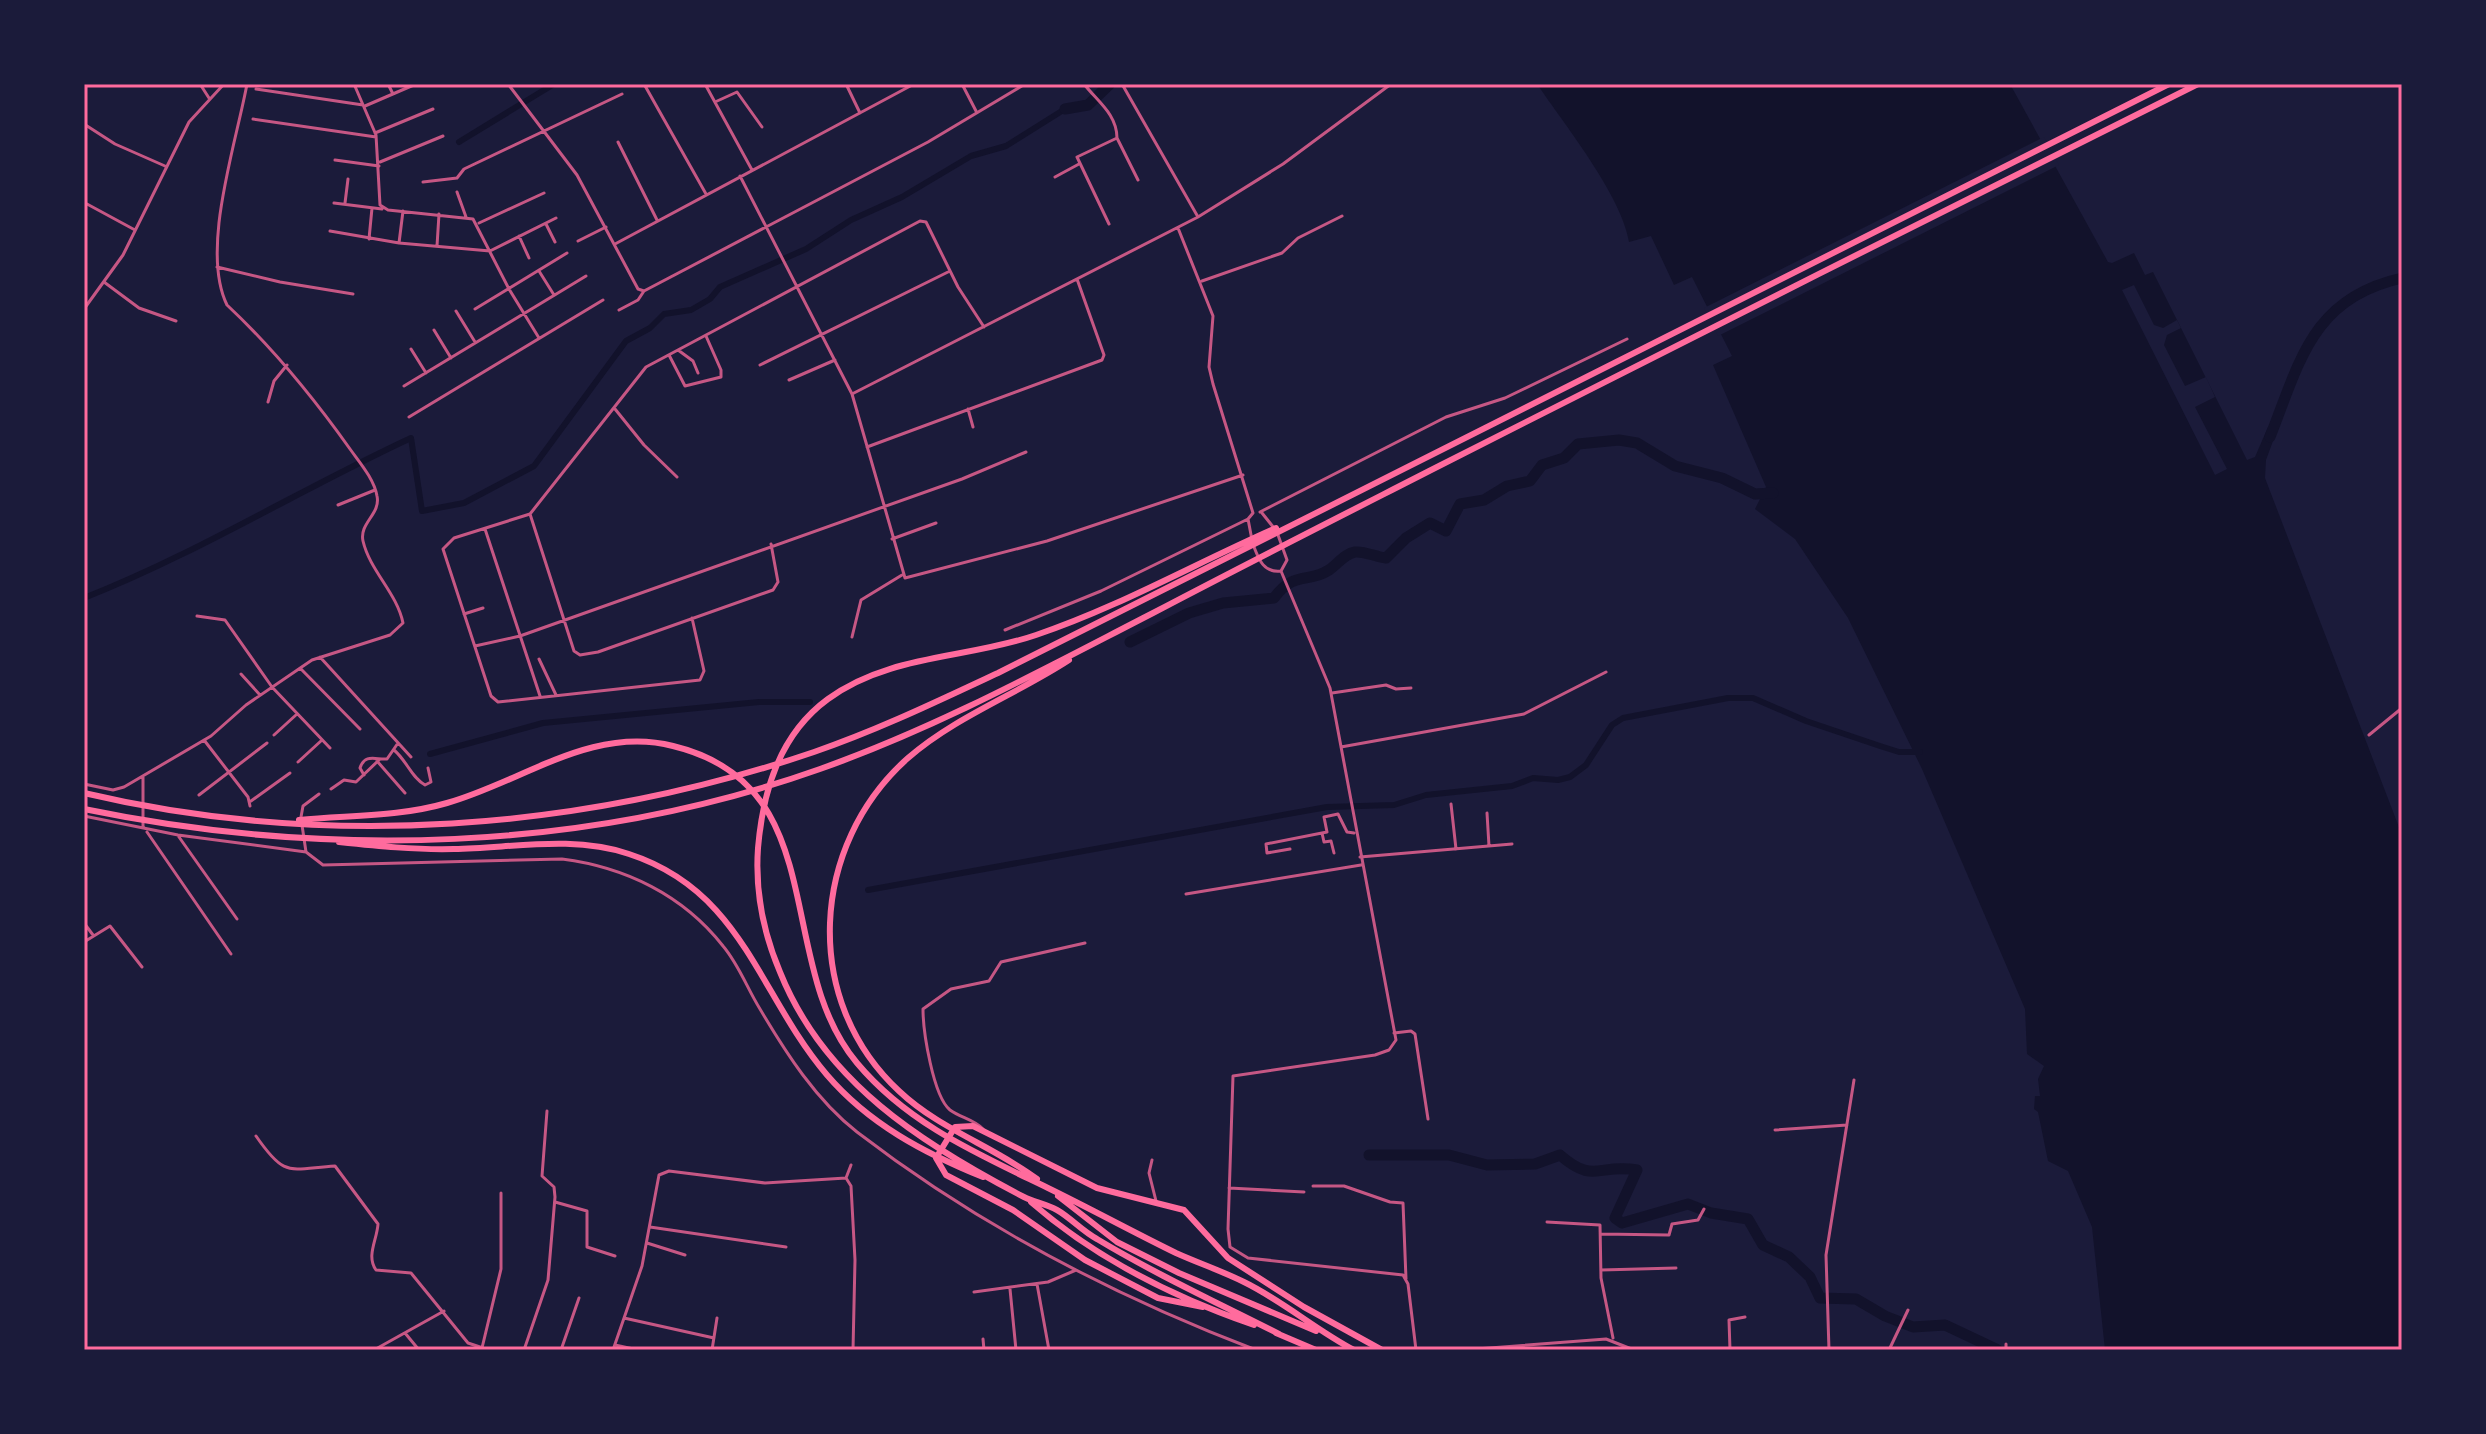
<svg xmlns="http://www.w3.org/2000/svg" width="2486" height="1434" font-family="'Source Sans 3',sans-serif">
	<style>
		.water { fill: #12122b }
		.pier { fill: #1b1b3a }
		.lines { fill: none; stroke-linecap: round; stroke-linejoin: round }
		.canal { stroke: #12122b; stroke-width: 6 }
		.river { stroke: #12122b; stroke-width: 11 }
		.minor { stroke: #c65784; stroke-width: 3 }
		.motorway { stroke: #ff6b9d; stroke-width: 6 }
		.neatline { fill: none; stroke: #ff6b9d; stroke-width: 3 }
	</style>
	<rect width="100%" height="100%" fill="#1b1b3a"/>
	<path class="water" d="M 1537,84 L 2010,84 L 2108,262 L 2112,263 L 2134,253 L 2145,275 L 2153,272 L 2247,460 L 2255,457 L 2268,427 L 2280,422 L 2266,460 L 2265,478 L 2402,835 L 2402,1350 L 2105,1350 L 2092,1227 L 2068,1171 L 2048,1161 L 2038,1112 L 2034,1109 L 2035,1096 L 2040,1096 L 2038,1079 L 2044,1066 L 2027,1054 L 2025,1009 L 1922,769 L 1848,618 L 1795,539 L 1755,509 L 1766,487 L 1713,365 L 1732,356 L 1692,277 L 1674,285 L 1651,236 L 1629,242 C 1622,196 1564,124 1537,84 Z"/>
	<path class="pier" d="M 2044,137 L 2059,165 L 1718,336 L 1704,308 Z
		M 2134,285 L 2154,325 L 2163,328 L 2177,320 L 2181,328 L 2167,335 L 2164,345 L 2185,386 L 2206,377 L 2215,397 L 2195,407 L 2227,469 L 2215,475 L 2122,290 Z"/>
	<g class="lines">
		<path class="canal" d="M 459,142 L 554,84
			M 84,598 C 198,553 301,489 411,438 L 422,511 L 464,503 L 534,466 L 626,341 L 650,328 L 664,314 L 691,310 L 710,299 L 720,287 L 806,249 L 851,220 L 902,197 L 971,156 L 1006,146 L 1065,109
			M 430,754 L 543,723 L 759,702 L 810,702
			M 868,890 L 1327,807 L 1394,805 L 1426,795 L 1512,786 L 1533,778 L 1558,780 L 1570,777 L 1586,765 L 1612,725 L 1623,718 L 1728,698 L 1753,698 L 1806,721 L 1880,746 L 1899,752 L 1920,752"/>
		<path class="river" d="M 1065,109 L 1088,105 L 1110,84
			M 2270,437 C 2300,361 2312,298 2402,278
			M 1130,642 L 1189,613 L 1223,603 L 1274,598 C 1295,570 1307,584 1329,570 C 1338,564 1344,554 1355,552 C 1365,551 1376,557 1386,558 L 1406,538 L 1430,523 L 1446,531 L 1460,504 L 1484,500 L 1507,486 L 1530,481 L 1542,465 L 1564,458 L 1578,444 L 1619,440 L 1637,443 L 1675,466 L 1722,478 L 1755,494 L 1773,493
			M 1369,1155 L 1449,1155 L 1487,1165 L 1535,1164 L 1560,1155 C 1594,1185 1599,1163 1637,1170 L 1615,1218 L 1622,1223 L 1688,1204 L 1711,1213 L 1748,1219 L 1763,1245 L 1789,1257 L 1810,1277 L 1820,1298 L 1856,1299 L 1885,1316 L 1913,1327 L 1945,1325 L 1998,1350"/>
		<path class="minor" d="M 200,84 L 209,98
			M 354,84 L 376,135 L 380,205 L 388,210 L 473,219 L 509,289 L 539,338
			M 388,84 L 393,94
			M 508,84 L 577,175 L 638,289 L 644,291 L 928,142 L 1025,84
			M 644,84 L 706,194
			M 705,84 L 752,170
			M 846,84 L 860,113
			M 962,84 L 976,111
			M 1084,84 C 1097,101 1117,114 1117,138 L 1077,157 L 1109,224
			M 1122,84 L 1198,217
			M 256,89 L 363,105
			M 715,102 L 737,92 L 762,127
			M 365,106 L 416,84
			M 253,119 L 376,137
			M 84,124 L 115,144 L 165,166
			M 375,133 L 433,109
			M 1117,138 L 1138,180
			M 618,142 L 657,220
			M 335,160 L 379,166
			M 380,162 L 443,136
			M 740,176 L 852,394 L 905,578 L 1047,541 L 1243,475
			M 1055,177 L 1079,164
			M 423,182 L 457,178 L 464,169 L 622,94
			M 457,192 L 466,217
			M 334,203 L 382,209
			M 345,203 L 348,179
			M 87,204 L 135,230
			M 479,223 L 544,193
			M 546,224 L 555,242
			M 1178,228 L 1213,316 L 1209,367 L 1213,384 L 1253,513 L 1248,519 L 1252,540
			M 330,231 L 399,243 L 490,251 L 556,218
			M 519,236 L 529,258
			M 369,239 L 372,208
			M 578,241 L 606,227
			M 399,243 L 403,211
			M 615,244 L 914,84
			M 437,246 L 439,214
			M 217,267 L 280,282 L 353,294
			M 539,271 L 554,295
			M 1202,281 L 1282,253 L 1298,238 L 1342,216
			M 104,282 L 139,308 L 176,321
			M 84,309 L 123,255 L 189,122 L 224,84
			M 475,309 L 567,253
			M 619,310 L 638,300 L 644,291
			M 456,311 L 475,342
			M 434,330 L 451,358
			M 411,349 L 426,373
			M 678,350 L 693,361 L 698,373
			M 669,355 L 685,386 L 721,377 L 721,370 L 706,336
			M 760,365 L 950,271
			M 789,380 L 835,360
			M 404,386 L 586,276
			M 852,394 L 1198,217 L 1283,164 L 1391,84
			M 268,402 L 274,381 L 287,365
			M 615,409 L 644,445 L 677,477
			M 968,409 L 973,427
			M 409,417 L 603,300
			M 867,447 L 1102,360 L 1104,355 L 1077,279
			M 338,505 L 375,490
			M 1260,512 L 1446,417 L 1505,398 L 1627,339
			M 1262,513 L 1274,528
			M 530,514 L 574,651 L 580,655 L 598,652 L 773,590 L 778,582 L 771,544
			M 485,529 L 540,696
			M 1278,535 L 1287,560 L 1281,571
			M 892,539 L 936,523
			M 1254,547 C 1259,560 1264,573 1281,571
			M 1281,571 L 1330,688 L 1396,1040 L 1389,1050 L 1375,1055 L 1233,1076 L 1228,1229 L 1230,1247 L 1248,1258 L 1403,1275 L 1408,1284 L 1416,1350
			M 464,614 L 483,608
			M 197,616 L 225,620 L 272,687 L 330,748
			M 692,618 L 704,671 L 700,680 L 498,702 L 491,696 L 443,549 L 454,538 L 530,514 L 646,367 L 920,221 L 926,222 L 958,287 L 984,327
			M 1005,630 L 1101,591 L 1248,519
			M 852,637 L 861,600 L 902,575
			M 475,646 L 520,636 L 962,479 L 1026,452
			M 320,657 L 411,757
			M 539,659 L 556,695
			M 300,668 L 360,729
			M 241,674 L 260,695
			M 1332,693 L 1386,685 L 1396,689 L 1411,688
			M 274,735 L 297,714
			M 2369,735 L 2402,708
			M 204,740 L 248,797 L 250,806
			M 1341,747 L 1524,714 L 1606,672
			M 394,750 C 407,761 411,777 425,785 L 431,782 L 428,768
			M 377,761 L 405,793
			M 298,762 L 322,740
			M 364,775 L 360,768 C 365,753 376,760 387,759 L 398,743
			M 84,784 L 113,790 L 124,787 L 211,736 L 246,705 L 312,660 L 390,635 L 403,623 C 397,593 370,571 363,541 C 359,523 381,514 377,496 C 374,479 360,463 350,449 C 313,397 274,349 227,305 C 200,250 236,144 247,84
			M 331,789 L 344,780 L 356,782 L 380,759
			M 199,795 L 267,743
			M 251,801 L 290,773
			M 1451,804 L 1456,849
			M 1487,813 L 1489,846
			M 84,816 L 178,835 L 306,852
			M 301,817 L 303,806 L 319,794
			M 302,825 L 306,852 L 323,865 L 562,859 C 625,867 683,895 723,946 C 739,965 747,988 760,1009 C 786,1053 816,1100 857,1132 C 978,1225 1114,1296 1256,1350
			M 143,828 L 143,776
			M 147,832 L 231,954
			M 1322,833 L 1324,842 L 1331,841 L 1334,853
			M 179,837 L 237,919
			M 1290,849 L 1267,853 L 1266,844 L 1327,832 L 1324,817 L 1338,814 L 1347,832 L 1354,833
			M 1360,857 L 1512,844
			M 1186,894 L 1361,865
			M 84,923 L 93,935
			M 84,942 L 110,926 L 142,967
			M 1394,1033 L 1411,1031 L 1415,1034 L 1428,1119
			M 983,1129 C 973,1119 961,1118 950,1110 C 933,1096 923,1031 923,1009 L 951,989 L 989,981 L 1001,962 L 1085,943
			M 1775,1130 L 1847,1125
			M 256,1136 C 285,1178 288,1169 335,1166 L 378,1224 C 377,1240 366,1256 376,1270 L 411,1273 L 468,1343 L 489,1350
			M 1152,1160 L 1149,1173 L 1156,1201
			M 846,1178 L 851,1165
			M 1313,1186 L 1344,1186 L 1390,1202 L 1403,1203 L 1406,1279
			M 1229,1188 L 1304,1192
			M 555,1202 L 587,1211 L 587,1247 L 615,1256
			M 1547,1222 L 1600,1225 L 1601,1278 L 1613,1338
			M 650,1227 L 786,1247
			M 1601,1234 L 1669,1235 L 1672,1224 L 1698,1220 L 1704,1209
			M 647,1243 L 685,1255
			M 1601,1270 L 1676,1268
			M 1037,1284 L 1049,1350
			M 1010,1289 L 1016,1350
			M 974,1292 L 1048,1282 L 1076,1270
			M 624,1318 L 714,1338
			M 405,1333 L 419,1350
			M 983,1339 L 984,1350
			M 2006,1344 L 2006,1350
			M 615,1345 L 638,1350
			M 482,1348 L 501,1269 L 501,1193
			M 374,1350 L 444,1311
			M 524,1350 L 548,1280 L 555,1197 L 554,1187 L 542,1176 L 547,1111
			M 561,1350 L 579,1298
			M 613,1350 L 642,1266 L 659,1175 L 669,1171 L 765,1183 L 846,1178 L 851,1186 L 855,1260 L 853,1350
			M 712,1350 L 717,1318
			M 1463,1350 L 1606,1339 L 1634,1350
			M 1730,1350 L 1729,1320 L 1745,1317
			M 1829,1350 L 1826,1255 L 1854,1080
			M 1889,1350 L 1908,1310"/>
		<path class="motorway" d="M 1276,528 C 1196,563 1119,607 1036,635 C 967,659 889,654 828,699 C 780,734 763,790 758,848 C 755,890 763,932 780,972 C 824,1082 922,1144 1024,1197 C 1034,1202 1046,1204 1057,1210 C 1071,1218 1082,1231 1097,1239 C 1155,1274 1218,1303 1279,1334
			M 84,793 C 325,850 581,831 814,752 C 878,730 938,701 998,673 L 2169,84
			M 84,809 C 326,859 586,852 820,769 C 936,728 1044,669 1153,613 C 1248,563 1343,515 1439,466 C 1691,337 1945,211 2198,84
			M 299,820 C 349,815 399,817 447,803 C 522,782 592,725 673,746 C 835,785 772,962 857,1063 C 908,1124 978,1154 1048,1188 C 1091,1209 1133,1232 1176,1253 C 1198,1263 1222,1271 1244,1282 C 1283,1301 1316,1330 1354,1350
			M 339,842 C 377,846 415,850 454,849 C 512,848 572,835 629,854 C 743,891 758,994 827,1075 C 869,1124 924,1153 983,1177
			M 1037,1179 C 993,1146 939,1129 899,1091 C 801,1000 810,845 908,758 C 955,717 1017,694 1069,660
			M 1058,1196 L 1117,1242 L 1179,1273 L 1316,1331
			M 1031,1202 C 1096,1259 1173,1297 1254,1325
			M 1203,1307 L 1158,1298 L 1085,1260 L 1013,1210 L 946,1175 L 936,1158 L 955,1127 L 973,1126 L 1097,1188 L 1184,1210 L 1228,1258 L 1304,1307 L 1382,1350
			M 1276,1333 L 1316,1350"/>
	</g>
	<rect width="2486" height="1434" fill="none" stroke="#1b1b3a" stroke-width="172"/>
	<rect x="86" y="86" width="2314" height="1262" class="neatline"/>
</svg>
